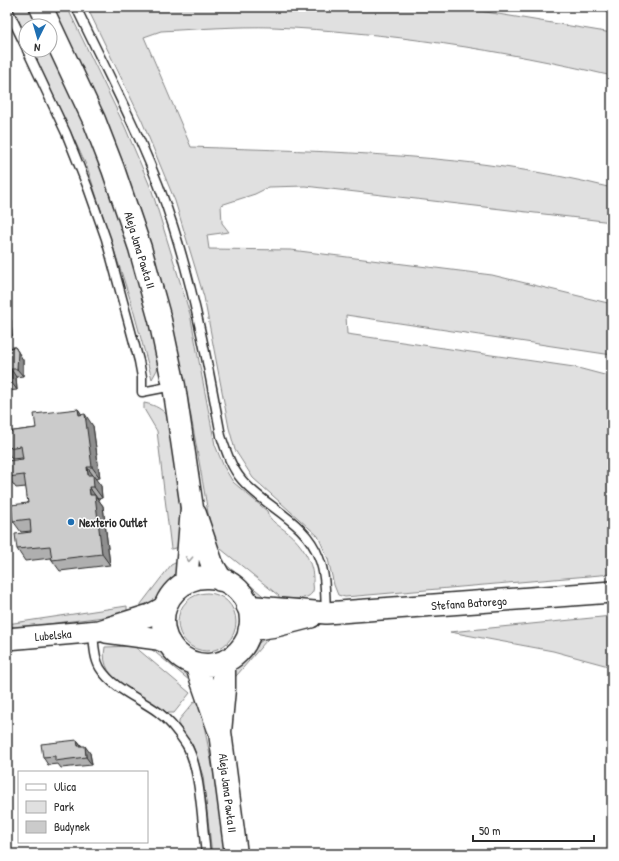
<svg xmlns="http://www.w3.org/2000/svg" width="619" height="861" font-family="'Patrick Hand',sans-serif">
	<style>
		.green { fill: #e0e0e0; stroke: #868686 }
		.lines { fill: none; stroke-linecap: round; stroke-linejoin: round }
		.service-casing { stroke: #2b2b2b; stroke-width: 11 }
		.tertiary-casing { stroke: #2b2b2b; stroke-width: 24 }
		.primary-casing { stroke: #2b2b2b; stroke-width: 25 }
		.service { stroke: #fff; stroke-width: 8 }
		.tertiary { stroke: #fff; stroke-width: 21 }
		.primary { stroke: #fff; stroke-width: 22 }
		.wall { fill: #afafaf; stroke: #2b2b2b }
		.shaded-wall { fill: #8e8e8e; stroke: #2b2b2b }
		.building { fill: #cbcbcb; stroke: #2b2b2b }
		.oneway { stroke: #a0a0a0 }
		.poi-dot { fill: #1f6fb2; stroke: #fff; stroke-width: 1.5 }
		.labels { text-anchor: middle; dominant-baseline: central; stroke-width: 3; stroke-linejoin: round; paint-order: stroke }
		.street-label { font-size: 12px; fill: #2b2b2b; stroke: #fff }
		.poi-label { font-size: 12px; font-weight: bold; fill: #2b2b2b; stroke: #fff; text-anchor: start }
	</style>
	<rect width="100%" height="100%" fill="#fff"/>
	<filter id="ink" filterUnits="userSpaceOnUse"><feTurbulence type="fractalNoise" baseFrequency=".025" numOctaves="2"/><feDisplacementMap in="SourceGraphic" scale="8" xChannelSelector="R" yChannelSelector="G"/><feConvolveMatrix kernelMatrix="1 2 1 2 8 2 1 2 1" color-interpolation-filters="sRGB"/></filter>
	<g filter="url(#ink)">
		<path class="green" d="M 12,7 L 28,7 L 37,26 L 26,26 L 26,36 Z
			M 52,7 L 67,7 L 125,127 L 152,191 L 190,314 L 215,445 L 224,467 L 233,482 L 267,511 C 269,521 280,526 287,532 C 302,544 314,563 313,582 C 313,586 314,588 313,591 C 309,602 288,598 279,598 L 279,596 L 216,545 L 216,540 L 213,541 C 194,436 179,329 145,227 C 120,151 85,80 52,7 Z
			M 87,7 L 456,7 L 612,33 L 612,76 C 503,50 385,32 273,27 C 236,26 198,29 161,31 L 144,37 L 191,147 C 333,152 474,153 612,188 L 612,222 L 305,186 L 269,187 L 255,194 L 221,205 L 222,223 L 229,232 L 207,235 L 209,249 L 291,250 L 492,275 L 612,304 L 612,355 L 346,315 L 347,334 L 574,367 L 612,377 L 612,574 L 345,597 L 338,595 L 334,585 L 328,559 L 318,536 L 253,478 L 235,450 L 229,428 L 204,297 L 175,201 L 142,121 Z
			M 32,50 L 49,50 C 67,90 88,130 103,172 C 125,233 143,295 159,358 L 157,370 L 152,379 L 131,302 L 87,167 Z
			M 144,403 C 156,405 163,410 170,418 L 180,509 L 181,547 L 171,549 L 157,431 L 144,409 Z
			M 218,558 L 268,600 L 255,597 L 242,582 L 229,573 Z
			M 177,562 L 175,580 L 152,605 L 142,610 L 141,604 L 171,565 Z
			M178 622a29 29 0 1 1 58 0a29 29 0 1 1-58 0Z
			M 127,606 L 127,614 L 17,628 L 7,624 Z
			M 612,616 L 612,667 L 553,651 L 450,632 Z
			M 272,634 L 231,682 L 233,672 L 238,666 L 244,660 L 254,646 Z
			M 145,644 C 151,646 160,648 164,652 C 174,662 188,672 195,685 Z
			M 134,646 L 190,693 L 174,713 L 167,713 C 147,692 97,685 105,647 Z
			M 195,701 L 199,701 L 214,775 L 225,854 L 212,854 L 203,776 L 193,746 L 179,726 L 179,720 Z"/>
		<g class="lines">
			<defs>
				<path id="service" d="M 76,7 C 110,79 149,150 173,226 C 195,295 208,365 221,436 C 226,451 231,467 242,480 C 266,508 306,521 319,558 C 326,575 325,594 326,613
					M 7,8 L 26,47
					M 27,50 L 66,133 L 88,188 L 106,239 L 139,361 L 142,377 L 142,392 L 173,386
					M 93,632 C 94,644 94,658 100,668 C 113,689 139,698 158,712 C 169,720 178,732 186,744 C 201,768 202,825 206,854"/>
				<path id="tertiary" d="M 247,606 L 326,613 L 612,592
					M 249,630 L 276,626 L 311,617
					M 106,632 L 158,639 L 170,644
					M 7,639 L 99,631 L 150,615 L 165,607"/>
				<path id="primary" d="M 41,7 L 94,120 L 113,169 L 140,248 L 160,320 L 174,386 L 192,508 L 186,583
					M 195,514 L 212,564 L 221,580
					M163 621a44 44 0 1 1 88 0a44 44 0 1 1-88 0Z
					M 224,662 L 224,689 L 220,732 L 236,854
					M 196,664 L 218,727"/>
			</defs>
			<use href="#service" class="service-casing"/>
			<use href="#tertiary" class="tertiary-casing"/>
			<use href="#primary" class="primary-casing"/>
			<use href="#service" class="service"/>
			<use href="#tertiary" class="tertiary"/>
			<use href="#primary" class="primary"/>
		</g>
		<path class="wall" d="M 7,315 L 11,320 L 12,336 L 7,336 Z
			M 15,347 L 23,360 L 23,376 L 16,377 L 17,390 L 7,391 L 7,348 Z
			M 78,409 L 82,415 L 93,426 L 100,478 L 95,479 L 101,486 L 102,498 L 98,499 L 103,506 L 110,565 L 60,571 L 52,560 L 51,558 L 25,561 L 17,549 L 31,532 L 31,531 L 21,532 L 13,521 L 28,503 L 26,487 L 16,488 L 8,477 L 23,459 L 22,458 L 12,459 L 7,452 L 7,432 L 36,428 Z
			M 77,740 L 82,746 L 90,753 L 92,765 L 61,768 L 58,764 L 48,765 L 43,757 Z"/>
		<path class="shaded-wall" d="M 7,315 L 11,320 L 12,336 L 7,329 Z
			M 15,347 L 23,360 L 23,376 L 17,369 Z
			M 11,369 L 16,377 L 17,390 L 12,383 Z
			M 78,409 L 86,420 L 85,414 L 93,426 L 100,478 L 92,467 L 79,415 Z
			M 87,467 L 101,486 L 102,498 L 94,487 L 88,475 Z
			M 89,487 L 103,506 L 110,565 L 102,554 L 90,495 Z
			M 77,740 L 83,748 L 78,746 Z
			M 85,746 L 90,753 L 92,765 L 86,757 Z"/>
		<path class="building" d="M 15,347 L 18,352 L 17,369 L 11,369 L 12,383 L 7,383 L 7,348 Z
			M 78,409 L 79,415 L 85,414 L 92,467 L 87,467 L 88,475 L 93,475 L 94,487 L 89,487 L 90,495 L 95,495 L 102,554 L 52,560 L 50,546 L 17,549 L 15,534 L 31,532 L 30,519 L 13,521 L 11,505 L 28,503 L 24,475 L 8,477 L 7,461 L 23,459 L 21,446 L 7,448 L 7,432 L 36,428 L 34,414 Z
			M 77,740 L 78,746 L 85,746 L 86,757 L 55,761 L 55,756 L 43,757 L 41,744 Z"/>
		<defs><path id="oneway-chevron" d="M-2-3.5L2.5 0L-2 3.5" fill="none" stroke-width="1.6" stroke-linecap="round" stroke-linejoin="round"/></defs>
		<use class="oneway" href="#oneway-chevron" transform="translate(189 559) rotate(93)"/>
	</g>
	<circle class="poi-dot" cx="71" cy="522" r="4"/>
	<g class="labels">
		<g class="street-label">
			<text transform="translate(140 250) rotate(73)">Aleja Jana Pawła II</text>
			<text transform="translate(469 603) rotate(-4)">Stefana Batorego</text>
			<text transform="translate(53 635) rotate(-5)">Lubelska</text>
			<text transform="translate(228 793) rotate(83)">Aleja Jana Pawła II</text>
		</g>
		<g class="poi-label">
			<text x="79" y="522">Nexterio Outlet</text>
		</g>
	</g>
	<rect width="619" height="861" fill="none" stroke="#fff" stroke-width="24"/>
	<rect x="12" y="12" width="595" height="837" fill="none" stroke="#2b2b2b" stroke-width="1.5" filter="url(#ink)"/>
	<rect x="18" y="771" width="130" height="72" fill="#ffffff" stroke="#aaaaaa"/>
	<rect x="26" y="784" width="20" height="6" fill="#ffffff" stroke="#aaaaaa"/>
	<text x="54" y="791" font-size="12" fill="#2b2b2b">Ulica</text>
	<rect x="26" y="801" width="20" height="12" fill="#e0e0e0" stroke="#aaaaaa"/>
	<text x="54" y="811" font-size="12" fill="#2b2b2b">Park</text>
	<rect x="26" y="821" width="20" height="12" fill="#cbcbcb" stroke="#aaaaaa"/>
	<text x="54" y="831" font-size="12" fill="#2b2b2b">Budynek</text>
	<g transform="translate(38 38) rotate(185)"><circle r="19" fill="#ffffff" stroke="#aaaaaa"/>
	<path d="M0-3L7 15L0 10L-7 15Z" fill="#1f6fb2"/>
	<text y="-6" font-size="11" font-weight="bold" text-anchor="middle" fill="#2b2b2b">N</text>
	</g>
	<path d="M473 835v6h121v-6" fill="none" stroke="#2b2b2b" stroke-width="2"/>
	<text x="479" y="835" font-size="12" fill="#2b2b2b" stroke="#ffffff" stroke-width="3" paint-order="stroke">50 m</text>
</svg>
